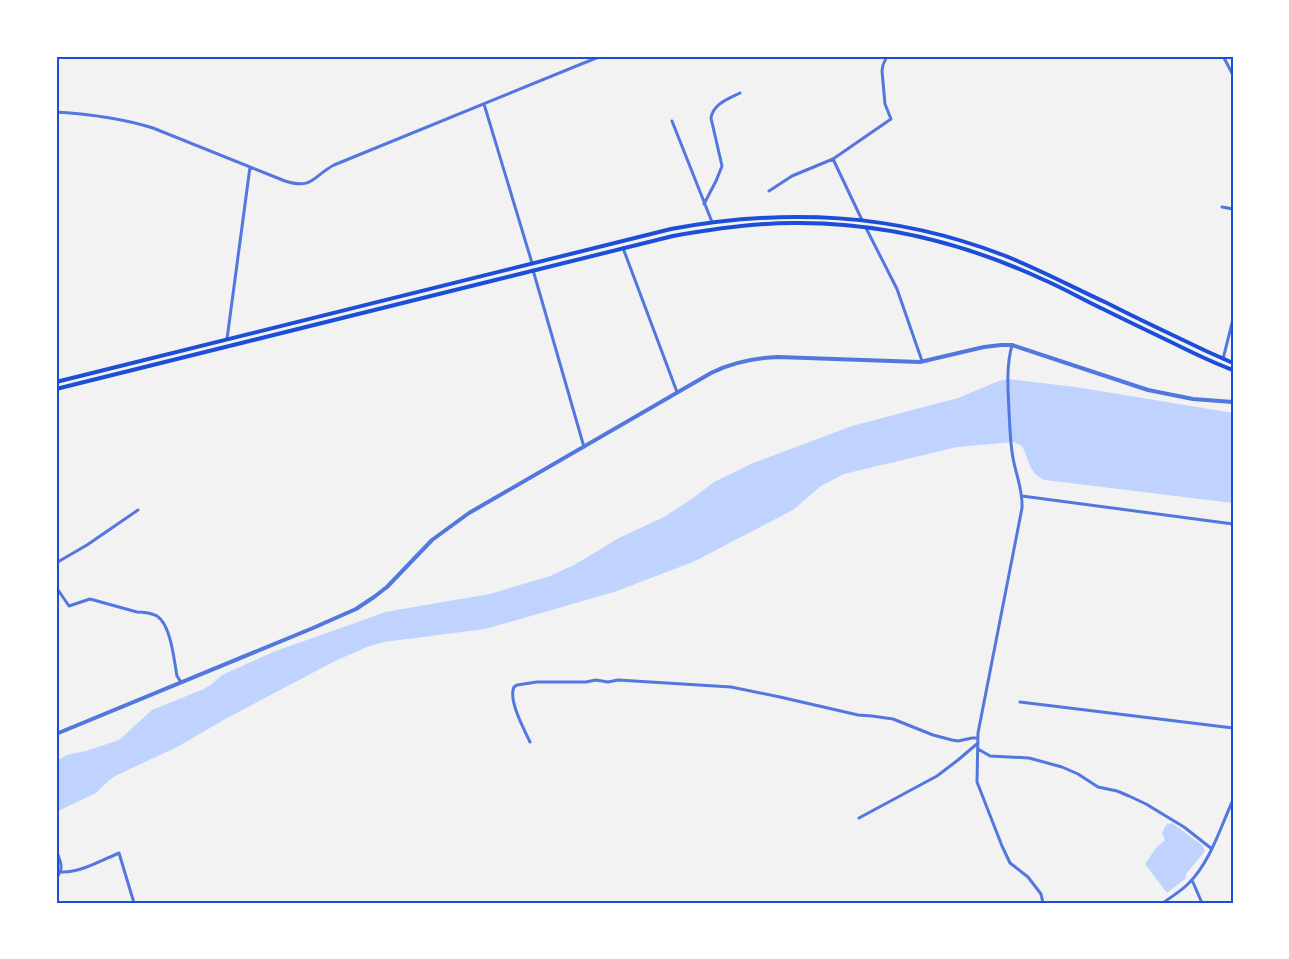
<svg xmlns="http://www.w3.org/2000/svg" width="1289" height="959" font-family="Cabin,sans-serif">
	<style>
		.water { fill: #bfd3fe }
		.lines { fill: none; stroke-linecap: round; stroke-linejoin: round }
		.minor { stroke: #5277de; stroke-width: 3 }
		.tertiary { stroke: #5277de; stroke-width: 4 }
		.secondary { stroke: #1d4ed8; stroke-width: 4 }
		.neatline { fill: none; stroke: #1d4ed8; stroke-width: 2 }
	</style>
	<rect width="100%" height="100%" fill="#f2f2f2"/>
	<path class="water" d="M 1008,379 L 1076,387 L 1233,413 L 1233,503 L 1045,480 C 1029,474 1029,459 1022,446 L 1014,442 L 957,447 L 844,474 L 821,486 L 793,510 L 693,562 L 614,592 L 485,629 L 384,642 L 367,647 L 335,661 L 229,717 L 177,747 L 115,776 L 108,781 L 96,793 L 56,812 L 56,761 L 67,755 L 86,751 L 119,740 L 152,710 L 204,689 L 212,684 L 222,675 L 273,652 L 355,623 L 385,612 L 490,594 L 550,576 L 574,565 L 619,538 L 664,517 L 693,498 L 714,482 L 753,463 L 852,426 L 958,398 L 999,381 Z
		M 1167,823 L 1170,824 L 1172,823 L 1202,845 L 1205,851 L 1186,874 L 1186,878 L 1167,893 L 1145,864 L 1156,848 L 1165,840 L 1162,833 Z"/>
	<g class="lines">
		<path class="minor" d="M 1223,56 L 1233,75
			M 484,104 L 532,263
			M 56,112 C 89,114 121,118 153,128 L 285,181 C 313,190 313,176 334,165 L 601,56
			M 672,121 L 712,222
			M 833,159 L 862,220
			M 769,191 L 792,176 L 833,159 L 891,119 L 885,104 L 882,71 L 883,65 L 887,56
			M 704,204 L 716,181 L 722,166 L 711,118 C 713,104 728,99 740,93
			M 1222,207 L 1233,209
			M 866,228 L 897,289 L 922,361
			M 623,248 L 677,392
			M 533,270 L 584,447
			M 227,339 L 250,167
			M 1012,345 C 1006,367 1008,389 1009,411 C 1010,427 1010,442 1013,458 C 1016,475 1023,490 1022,508 L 978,733 L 977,782 L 1002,846 L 1010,863 L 1028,877 L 1041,894 L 1043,903
			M 1223,359 L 1233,319
			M 1022,496 L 1233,524
			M 56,563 L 87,545 L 138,510
			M 56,587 L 69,606 L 90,599 L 137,612 C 144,612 151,613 157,616 C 171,625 174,660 177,676 L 181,682
			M 1020,702 L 1233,728
			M 530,742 C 524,729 508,700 514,687 L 517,685 L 537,682 L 586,682 L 596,680 L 608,682 L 618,680 L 731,687 L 780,697 L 858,715 L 872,716 L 893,719 L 933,735 L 952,740 L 958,741 L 972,738 L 978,738
			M 978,749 L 990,756 L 1029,758 L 1062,767 L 1078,774 L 1098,787 L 1117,791 L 1129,796 L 1146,804 L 1184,827 L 1212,849
			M 859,818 L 937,776 L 958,760 L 978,743
			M 56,850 C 60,860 65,869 56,878
			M 61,872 C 80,873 102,860 119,853 L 134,903
			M 1192,880 L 1202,903
			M 1163,903 C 1171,897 1181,891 1188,884 C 1211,861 1220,828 1233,800"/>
		<path class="tertiary" d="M 56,734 L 313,628 L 356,609 L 374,597 L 387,587 L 432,540 L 469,513 L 711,373 C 733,362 754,358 778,357 L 920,362 L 984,347 L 1001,345 L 1012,345 L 1148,390 L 1193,399 L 1233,402"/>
		<path class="secondary" d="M 56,382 L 671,229 C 786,208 894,213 1003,255 C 1039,269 1072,287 1107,303 C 1140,320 1173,335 1206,351 L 1233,363
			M 56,389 L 673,236 C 712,229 752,223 793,223 C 879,222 964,243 1042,279 C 1063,288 1082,299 1103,309 C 1125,320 1148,331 1171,342 C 1191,352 1211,362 1233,370"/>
	</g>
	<rect width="1289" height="959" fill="none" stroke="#ffffff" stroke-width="115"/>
	<rect x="58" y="58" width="1174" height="844" class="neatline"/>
</svg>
